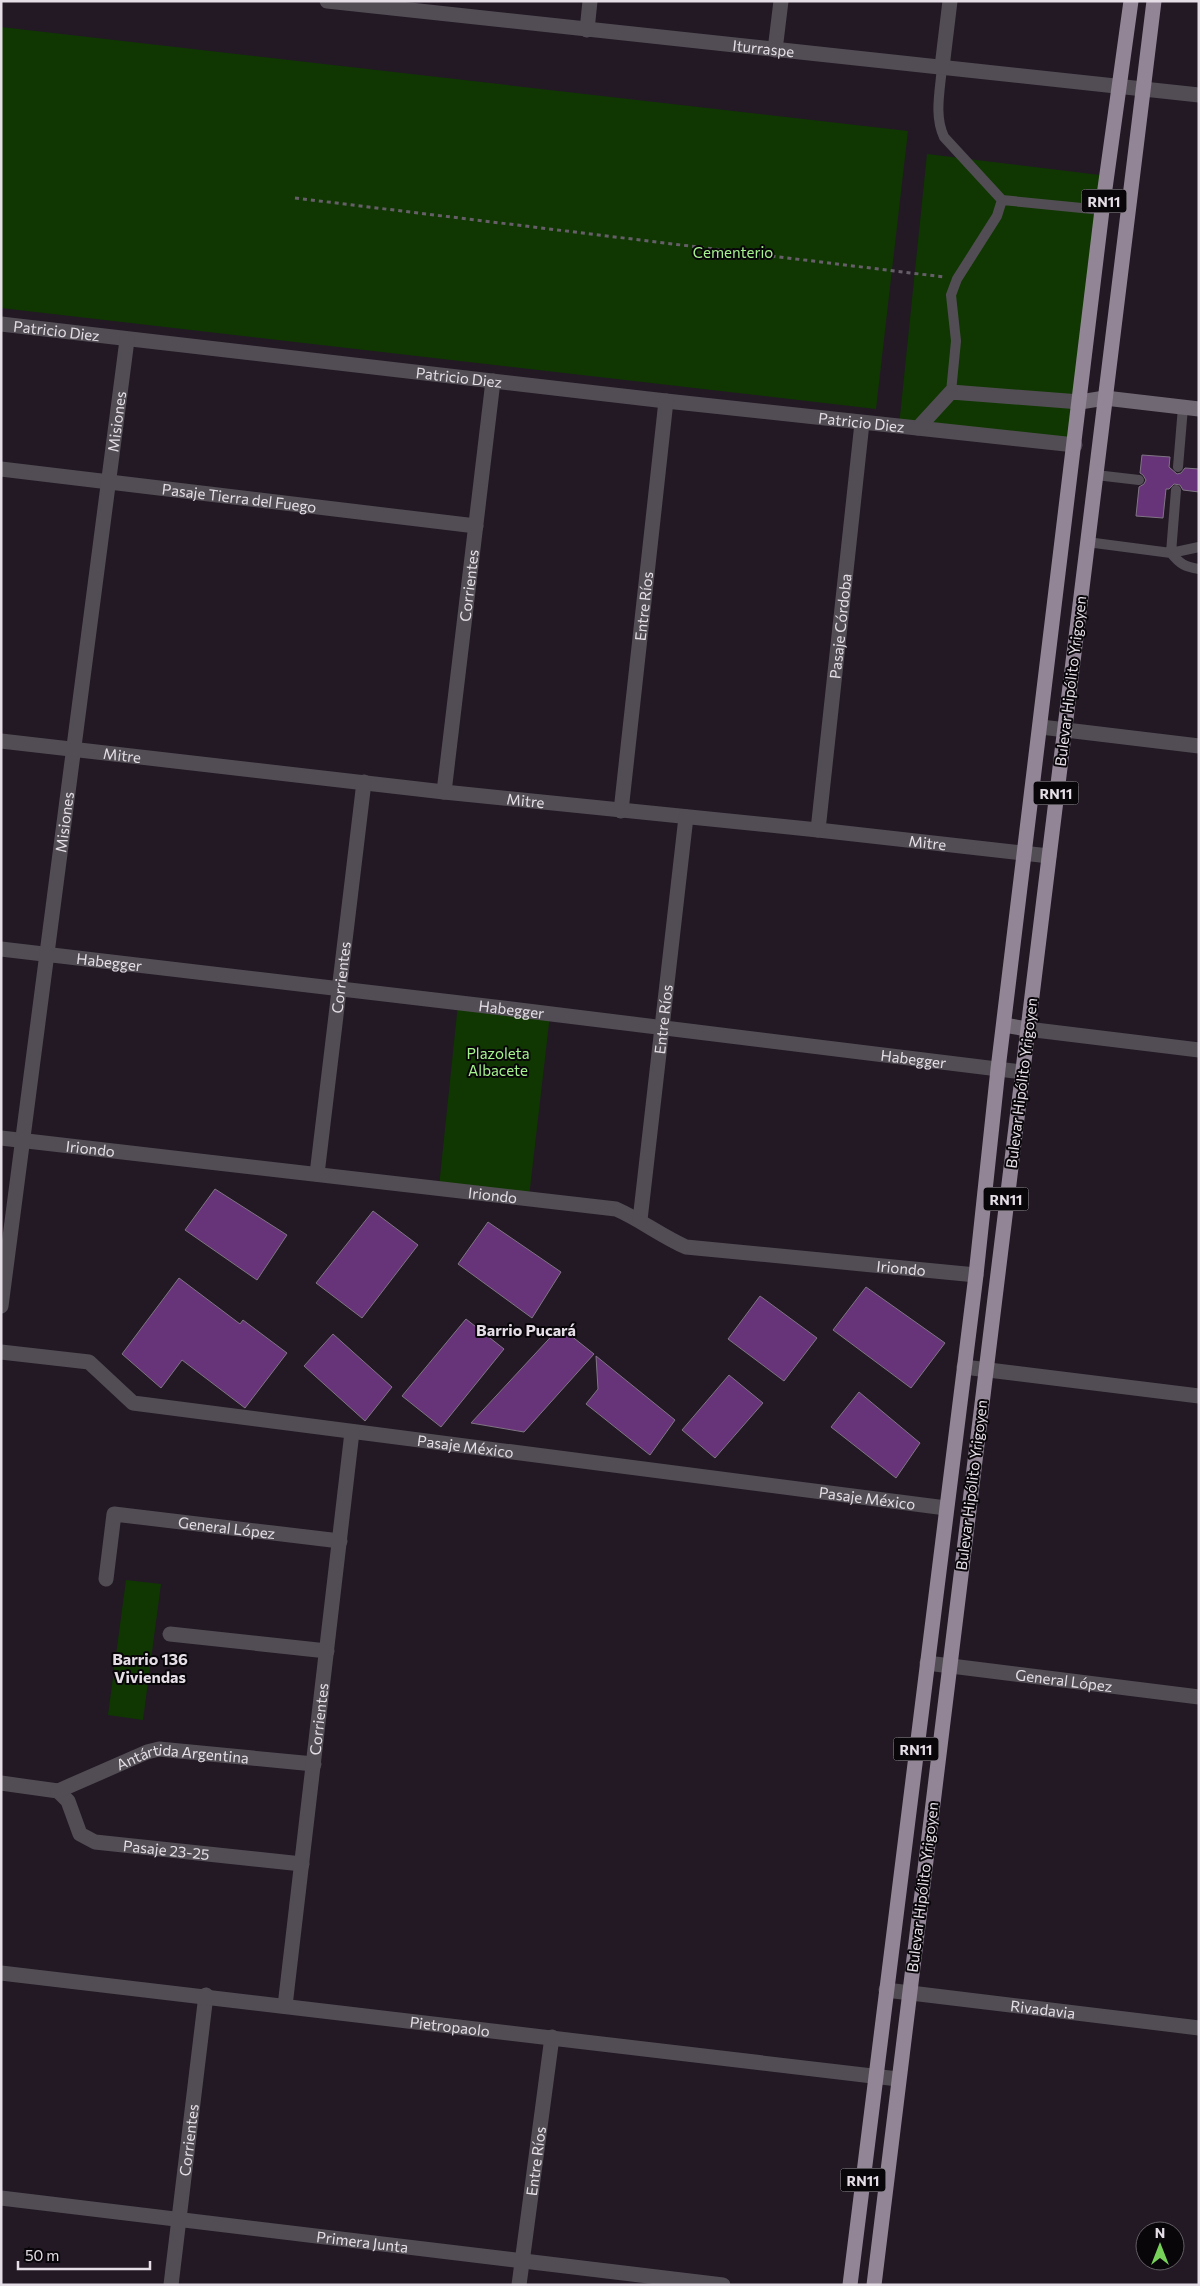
<svg xmlns="http://www.w3.org/2000/svg" width="1200" height="2286" font-family="Commissioner,sans-serif">
	<style>
		.green { fill: #103702 }
		.building { fill: #683479; stroke: #807584 }
		.lines { fill: none; stroke-linecap: round; stroke-linejoin: round }
		.path { stroke: #665e69; stroke-width: 3; stroke-dasharray: 4 4; stroke-linecap: butt }
		.service { stroke: #524d54; stroke-width: 10 }
		.minor { stroke: #524d54; stroke-width: 15 }
		.tertiary { stroke: #524d54; stroke-width: 15 }
		.secondary { stroke: #706873; stroke-width: 15 }
		.trunk { stroke: #928696; stroke-width: 15 }
		.labels { text-anchor: middle; dominant-baseline: central; stroke-width: 4; stroke-linejoin: round; paint-order: stroke }
		.shield { fill: #09060a; stroke: #a39da5; stroke-width: 1 }
		.shield-label { font-size: 14px; font-weight: bold; fill: #e5dee7 }
		.street-label { font-size: 15px; fill: #e5dee7; stroke: #09060a }
		.park-label { font-size: 15px; fill: #a5f38e; stroke: #09060a }
		.neighbourhood-label { font-size: 16px; font-weight: bold; fill: #e5dee7; stroke: #09060a }
	</style>
	<rect width="100%" height="100%" fill="#221925"/>
	<path class="green" d="M 1,27 L 908,131 L 876,409 L 1,308 Z
		M 927,154 L 1100,175 L 1067,445 L 899,426 Z
		M 458,1004 L 550,1015 L 529,1197 L 439,1187 Z
		M 126,1580 L 161,1584 L 143,1720 L 108,1715 Z"/>
	<path class="building" d="M 1142,455 L 1170,457 L 1169,467 L 1177,474 L 1181,473 L 1185,468 L 1199,469 L 1199,492 L 1183,490 L 1180,485 L 1174,484 L 1169,489 L 1166,489 L 1163,518 L 1136,516 L 1139,487 L 1144,484 L 1146,480 L 1143,475 L 1140,473 Z
		M 215,1189 L 287,1235 L 257,1280 L 185,1230 Z
		M 373,1211 L 418,1245 L 362,1318 L 316,1283 Z
		M 488,1222 L 561,1272 L 532,1318 L 458,1264 Z
		M 179,1278 L 240,1324 L 243,1320 L 287,1353 L 245,1408 L 182,1360 L 161,1388 L 122,1354 Z
		M 866,1287 L 945,1343 L 911,1388 L 833,1330 Z
		M 760,1296 L 817,1338 L 784,1381 L 728,1339 Z
		M 466,1319 L 504,1349 L 441,1427 L 402,1396 Z
		M 560,1327 L 594,1354 L 524,1432 L 471,1423 Z
		M 333,1334 L 392,1387 L 365,1421 L 304,1366 Z
		M 596,1356 L 675,1420 L 650,1455 L 586,1404 L 598,1389 Z
		M 729,1375 L 763,1403 L 715,1458 L 682,1430 Z
		M 859,1392 L 920,1443 L 896,1478 L 831,1427 Z"/>
	<g class="lines">
		<path class="path" d="M 295,198 L 944,277"/>
		<path class="service" d="M 942,67 C 940,91 934,116 944,137 L 1002,200
			M 951,392 L 956,341 L 951,295 L 957,279 L 997,216 L 1002,200 L 1102,210
			M 1178,467 L 1183,407
			M 1096,475 L 1139,480
			M 1176,490 L 1171,553 C 1180,564 1185,567 1199,569
			M 1087,542 L 1171,553 L 1199,547"/>
		<g class="minor">
			<path id="s1" d="M 327,1 L 1199,95"/>
			<path d="M 587,30 L 590,1"/>
			<path d="M 775,50 L 781,1"/>
			<path d="M 942,67 L 950,1"/>
			<path id="s2" d="M 1,324 L 666,401 L 1075,445"/>
			<path d="M 918,428 L 951,392 L 1080,402"/>
			<path id="s3" d="M 1,469 L 476,526"/>
			<path d="M 1041,727 L 1199,746"/>
			<path id="s4" d="M 1,741 L 444,792 L 818,830 L 1049,856"/>
			<path id="s5" d="M 444,792 L 493,381"/>
			<path id="s6" d="M 621,811 L 666,401"/>
			<path id="s7" d="M 818,830 L 862,423"/>
			<path id="s8" d="M 1,949 L 503,1008 L 1022,1072"/>
			<path id="s9" d="M 1,1138 L 616,1209 C 641,1220 661,1236 686,1247 L 976,1275"/>
			<path id="s10" d="M 317,1174 L 364,782"/>
			<path id="s11" d="M 640,1220 L 686,817"/>
			<path id="s12" d="M 1,1306 L 127,340"/>
			<path id="s13" d="M 1,1352 L 89,1362 L 133,1403 L 946,1508"/>
			<path d="M 964,1367 L 1199,1396"/>
			<path id="s14" d="M 106,1579 L 114,1514 L 340,1541"/>
			<path d="M 170,1634 L 327,1651"/>
			<path id="s15" d="M 927,1663 L 1199,1697"/>
			<path d="M 1,1783 L 58,1791"/>
			<path id="s16" d="M 58,1791 L 68,1801 L 80,1834 L 95,1842 L 302,1864"/>
			<path id="s17" d="M 58,1791 L 147,1752 L 159,1749 L 314,1764"/>
			<path id="s18" d="M 886,1990 L 1199,2028"/>
			<path id="s19" d="M 285,2006 L 352,1432"/>
			<path id="s20" d="M 1,2198 L 723,2285"/>
			<path id="s21" d="M 171,2285 L 206,1995"/>
			<path id="s22" d="M 519,2285 L 552,2037"/>
		</g>
		<g class="tertiary">
			<path d="M 1027,1029 L 1199,1050"/>
			<path id="s23" d="M 1,1973 L 898,2079"/>
		</g>
		<path class="secondary" d="M 1080,402 L 1105,398 L 1199,409
			M 1004,1025 L 1027,1029"/>
		<path class="trunk" d="M 850,2285 L 976,1275 L 998,1069 L 1102,210 L 1131,1
			M 874,2285 L 1154,1"/>
	</g>
	<g class="labels">
		<g class="shield">
			<rect x="1081.5" y="189.5" width="45" height="23" rx="4"/>
			<rect x="1033.5" y="781.5" width="45" height="23" rx="4"/>
			<rect x="983.5" y="1187.5" width="45" height="23" rx="4"/>
			<rect x="893.5" y="1737.5" width="45" height="23" rx="4"/>
			<rect x="840.5" y="2168.5" width="45" height="23" rx="4"/>
		</g>
		<g class="shield-label">
			<text x="1104" y="201">RN11</text>
			<text x="1056" y="793">RN11</text>
			<text x="1006" y="1199">RN11</text>
			<text x="916" y="1749">RN11</text>
			<text x="863" y="2180">RN11</text>
		</g>
		<g class="street-label">
			<text stroke="none"><textPath href="#s1" startOffset="439">Iturraspe</textPath></text>
			<text stroke="none"><textPath href="#s2" startOffset="56">Patricio Diez</textPath></text>
			<text stroke="none"><textPath href="#s2" startOffset="461">Patricio Diez</textPath></text>
			<text stroke="none"><textPath href="#s12" startOffset="892">Misiones</textPath></text>
			<text stroke="none"><textPath href="#s2" startOffset="866">Patricio Diez</textPath></text>
			<text stroke="none"><textPath href="#s3" startOffset="240">Pasaje Tierra del Fuego</textPath></text>
			<text stroke="none"><textPath href="#s5" startOffset="208">Corrientes</textPath></text>
			<text stroke="none"><textPath href="#s6" startOffset="206">Entre Ríos</textPath></text>
			<text stroke="none"><textPath href="#s7" startOffset="205">Pasaje Córdoba</textPath></text>
			<text transform="translate(1070 681) rotate(-83)">Bulevar Hipólito Yrigoyen</text>
			<text stroke="none"><textPath href="#s4" startOffset="122">Mitre</textPath></text>
			<text stroke="none"><textPath href="#s4" startOffset="528">Mitre</textPath></text>
			<text stroke="none"><textPath href="#s12" startOffset="488">Misiones</textPath></text>
			<text stroke="none"><textPath href="#s4" startOffset="932">Mitre</textPath></text>
			<text stroke="none"><textPath href="#s8" startOffset="109">Habegger</textPath></text>
			<text stroke="none"><textPath href="#s10" startOffset="198">Corrientes</textPath></text>
			<text stroke="none"><textPath href="#s8" startOffset="514">Habegger</textPath></text>
			<text stroke="none"><textPath href="#s11" startOffset="202">Entre Ríos</textPath></text>
			<text stroke="none"><textPath href="#s8" startOffset="919">Habegger</textPath></text>
			<text transform="translate(1021 1083) rotate(-83)">Bulevar Hipólito Yrigoyen</text>
			<text stroke="none"><textPath href="#s9" startOffset="90">Iriondo</textPath></text>
			<text stroke="none"><textPath href="#s9" startOffset="495">Iriondo</textPath></text>
			<text stroke="none"><textPath href="#s9" startOffset="915">Iriondo</textPath></text>
			<text stroke="none"><textPath href="#s13" startOffset="484">Pasaje México</textPath></text>
			<text transform="translate(971 1485) rotate(-83)">Bulevar Hipólito Yrigoyen</text>
			<text stroke="none"><textPath href="#s13" startOffset="889">Pasaje México</textPath></text>
			<text stroke="none"><textPath href="#s14" startOffset="179">General López</textPath></text>
			<text stroke="none"><textPath href="#s15" startOffset="138">General López</textPath></text>
			<text stroke="none"><textPath href="#s19" startOffset="289">Corrientes</textPath></text>
			<text stroke="none"><textPath href="#s17" startOffset="132">Antártida Argentina</textPath></text>
			<text stroke="none"><textPath href="#s16" startOffset="138">Pasaje 23-25</textPath></text>
			<text transform="translate(922 1887) rotate(-83)">Bulevar Hipólito Yrigoyen</text>
			<text stroke="none"><textPath href="#s18" startOffset="158">Rivadavia</textPath></text>
			<text stroke="none"><textPath href="#s23" startOffset="452">Pietropaolo</textPath></text>
			<text stroke="none"><textPath href="#s21" startOffset="146">Corrientes</textPath></text>
			<text stroke="none"><textPath href="#s22" startOffset="125">Entre Ríos</textPath></text>
			<text stroke="none"><textPath href="#s20" startOffset="364">Primera Junta</textPath></text>
		</g>
		<g class="park-label">
			<text x="733" y="252">Cementerio</text>
			<text x="498" y="1053">Plazoleta<tspan x="498" dy="17">Albacete</tspan></text>
		</g>
		<g class="neighbourhood-label">
			<text x="526" y="1329">Barrio Pucará</text>
			<text x="150" y="1658">Barrio 136<tspan x="150" dy="18">Viviendas</tspan></text>
		</g>
	</g>
	<rect width="1200" height="2286" fill="none" stroke="#e5dee7" stroke-width="5"/>
	<g transform="translate(1160 2246)"><circle r="24" fill="#09060a" stroke="#615c62"/>
	<path d="M0-4L9 19L0 12L-9 19Z" fill="#77d259"/>
	<text y="-8" font-size="14" font-weight="bold" text-anchor="middle" fill="#e5dee7">N</text>
	</g>
	<path d="M18 2261v8h132v-8" fill="none" stroke="#e5dee7" stroke-width="2.5"/>
	<text x="25" y="2261" font-size="15" fill="#e5dee7" stroke="#09060a" stroke-width="4" paint-order="stroke">50 m</text>
</svg>
